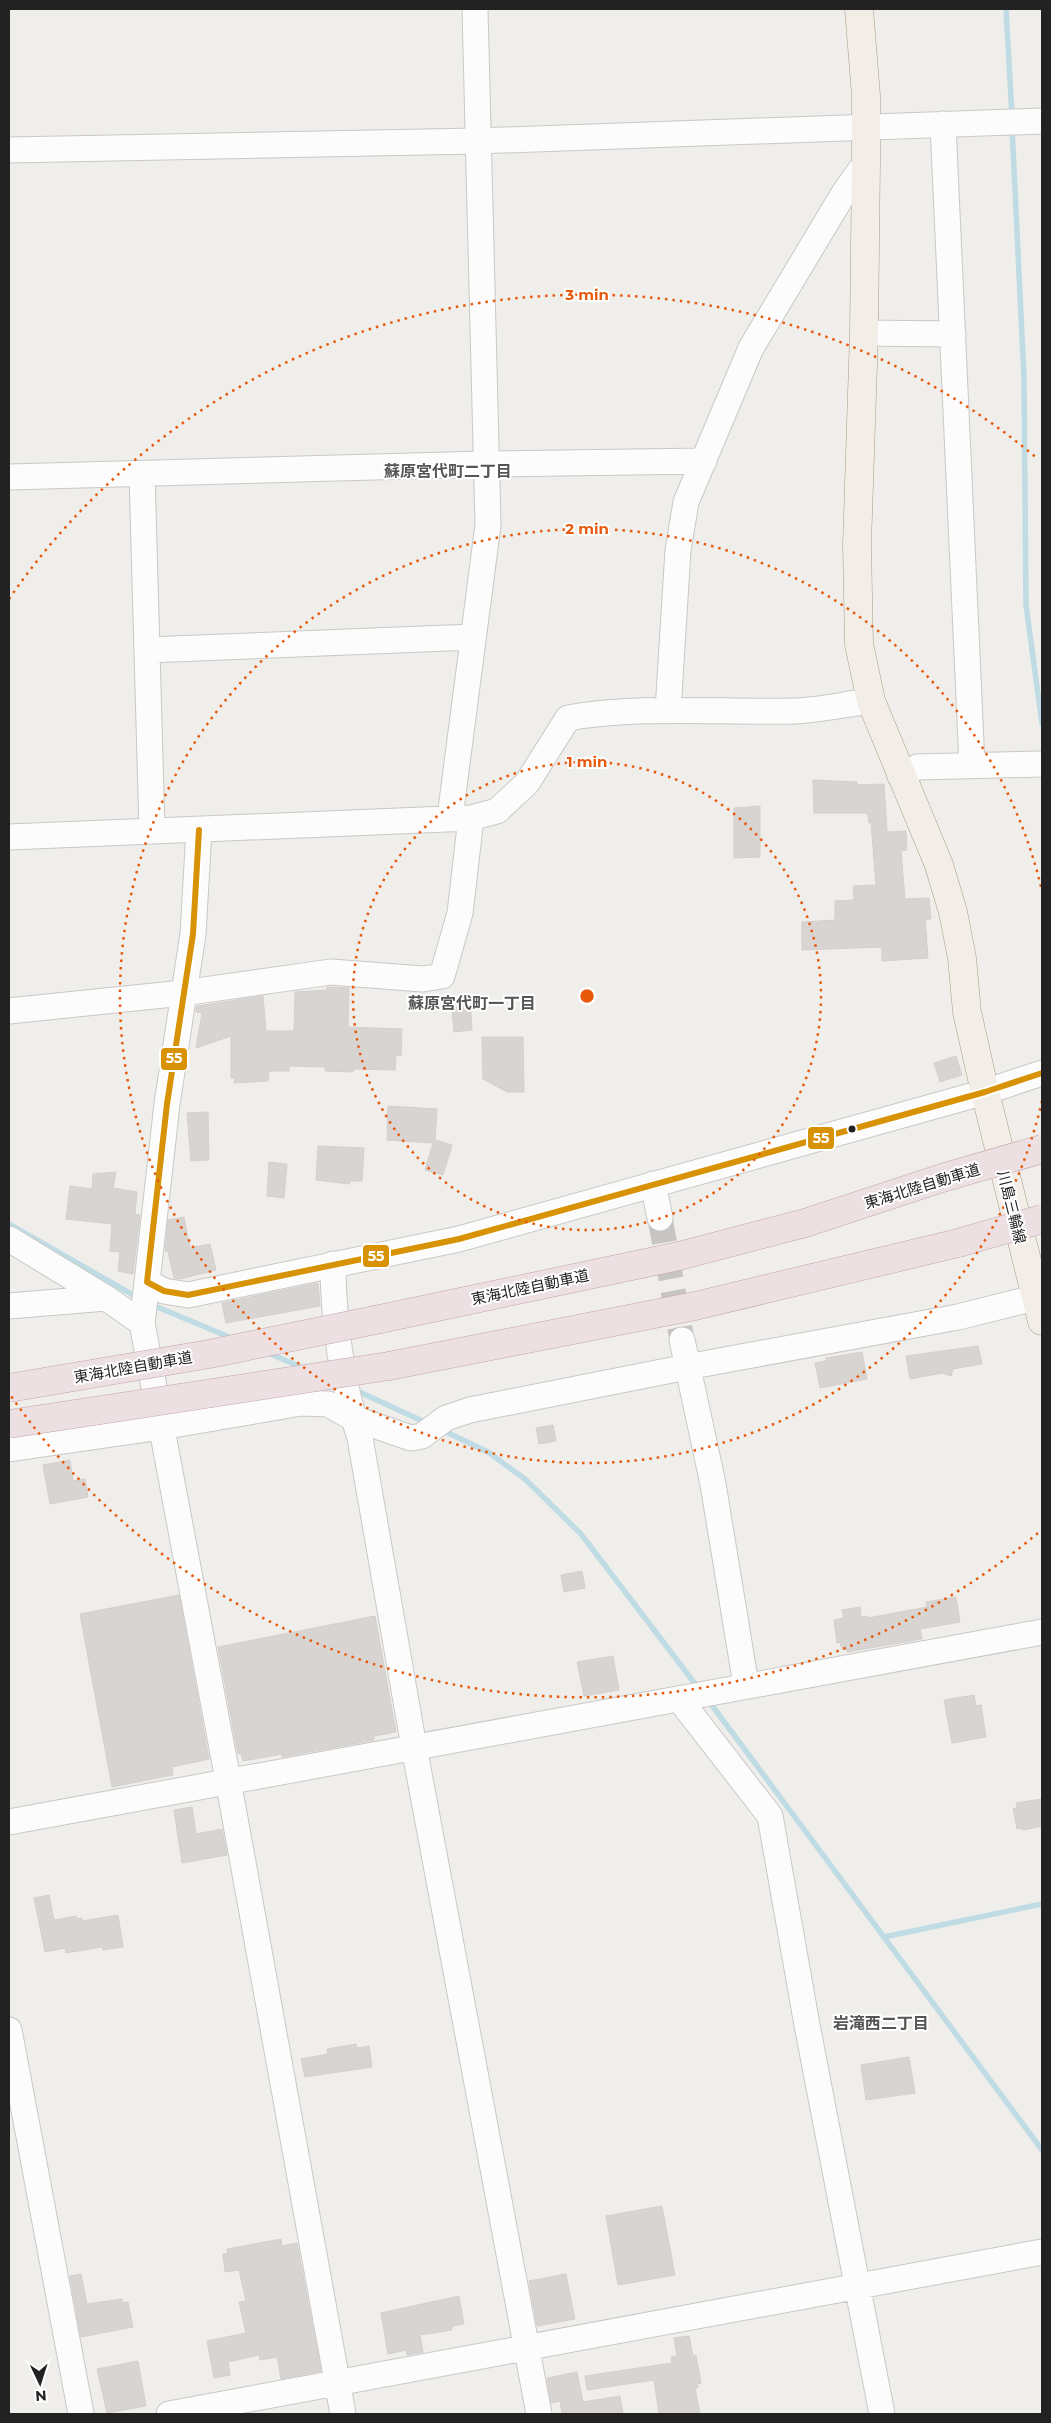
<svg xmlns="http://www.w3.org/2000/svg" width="1051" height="2423" font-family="Montserrat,'Noto Sans JP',sans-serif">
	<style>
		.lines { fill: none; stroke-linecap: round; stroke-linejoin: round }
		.stream { stroke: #bfdbe3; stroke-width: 5.5 }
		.building { fill: #d7d4d2; stroke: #d3d0cc }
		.minor-tunnel { stroke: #c7c5c3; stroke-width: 25; stroke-dasharray: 25 12; stroke-linecap: butt }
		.minor-casing { stroke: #c9c8c7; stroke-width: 27 }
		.major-casing { stroke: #a79c86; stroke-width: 29 }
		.highway-casing { stroke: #c5a2ac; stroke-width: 29 }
		.minor { stroke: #fdfcfc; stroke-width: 25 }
		.major { stroke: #f3ede7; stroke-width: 28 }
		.highway { stroke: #ece0e2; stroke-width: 28 }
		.highway-bridge-casing { stroke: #c5a2ac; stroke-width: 29; stroke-linecap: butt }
		.highway-bridge { stroke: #ece0e2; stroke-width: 28 }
		.bus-1-casing { stroke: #fff; stroke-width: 10 }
		.bus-1 { stroke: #d79205; stroke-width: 6 }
		.ring { fill: none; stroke: #e8590c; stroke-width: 2.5; stroke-dasharray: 2.5 5 }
		.bus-dot { fill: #222; stroke: #fff; stroke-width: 2 }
		.labels { text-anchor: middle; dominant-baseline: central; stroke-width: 4; stroke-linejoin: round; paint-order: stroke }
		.street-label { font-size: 15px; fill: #222; stroke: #fff }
		.neighbourhood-label { font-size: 16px; font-weight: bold; fill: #555; stroke: #fff }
		.centre { fill: #e8590c; stroke: #fff; stroke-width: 2.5 }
		.ring-label { font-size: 15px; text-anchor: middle; font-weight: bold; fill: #e8590c; stroke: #fff; stroke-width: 4; stroke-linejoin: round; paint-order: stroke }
		.line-badge { stroke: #fff; stroke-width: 2 }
		.badge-label { font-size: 14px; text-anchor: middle; font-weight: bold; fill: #fff }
	</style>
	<rect width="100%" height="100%" fill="#f0eeeb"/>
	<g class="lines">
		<path class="stream" d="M 1006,9 L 1012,116
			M 1012,127 L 1024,378 L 1026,605 L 1042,724
			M 9,1224 L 140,1299
			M 150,1304 L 234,1339
			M 266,1352 L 303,1368
			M 353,1389 L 429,1424
			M 442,1430 L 488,1452 L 525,1479 L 581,1534 L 699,1689
			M 708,1700 L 1042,2150
			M 884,1937 L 1042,1904"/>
	</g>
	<path class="building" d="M 813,780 L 857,782 L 857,785 L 884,784 L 887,832 L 906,831 L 907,850 L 901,851 L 905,899 L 929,898 L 931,919 L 925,919 L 928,958 L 882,961 L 882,947 L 802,950 L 802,922 L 835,920 L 835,901 L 854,900 L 853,886 L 876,885 L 871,822 L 869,823 L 868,815 L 866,813 L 814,813 Z
		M 760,806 L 760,857 L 734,858 L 734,808 Z
		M 327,987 L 349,988 L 348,1027 L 402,1029 L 401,1056 L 396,1055 L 395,1070 L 354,1069 L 353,1072 L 325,1071 L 325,1067 L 289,1066 L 289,1071 L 269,1071 L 268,1081 L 234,1083 L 235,1078 L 231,1078 L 231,1036 L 196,1048 L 202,1013 L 196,1012 L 197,1006 L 263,996 L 266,1031 L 294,1031 L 295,992 L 327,990 Z
		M 470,997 L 472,1030 L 454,1032 L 451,999 Z
		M 482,1037 L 523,1037 L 524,1092 L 507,1092 L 483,1079 Z
		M 956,1056 L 962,1075 L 940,1082 L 934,1063 Z
		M 388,1106 L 437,1109 L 435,1140 L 452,1145 L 443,1175 L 425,1170 L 433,1143 L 387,1140 Z
		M 208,1112 L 209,1160 L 191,1161 L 187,1113 Z
		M 318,1146 L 364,1148 L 362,1181 L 350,1181 L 349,1184 L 316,1180 Z
		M 269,1162 L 287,1164 L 284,1198 L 267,1196 Z
		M 116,1172 L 113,1188 L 137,1192 L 135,1214 L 140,1215 L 133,1274 L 118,1271 L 120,1252 L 110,1251 L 112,1224 L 66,1219 L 70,1186 L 92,1189 L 93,1174 Z
		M 184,1217 L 190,1248 L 210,1244 L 216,1270 L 180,1279 L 174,1278 L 168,1252 L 165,1251 L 168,1220 Z
		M 318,1283 L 320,1306 L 226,1323 L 222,1303 Z
		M 978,1346 L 982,1364 L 953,1369 L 951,1376 L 942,1373 L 910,1379 L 906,1356 Z
		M 862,1352 L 867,1379 L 820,1388 L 815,1363 L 826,1361 L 826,1358 Z
		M 553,1425 L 556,1441 L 539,1444 L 536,1428 Z
		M 70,1460 L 73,1481 L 85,1479 L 88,1497 L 50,1504 L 43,1465 Z
		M 582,1571 L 585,1588 L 564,1592 L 561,1575 Z
		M 179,1595 L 209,1759 L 172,1767 L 173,1775 L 112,1787 L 80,1614 Z
		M 956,1597 L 960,1622 L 920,1629 L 922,1639 L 847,1652 L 847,1649 L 842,1650 L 840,1642 L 837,1643 L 834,1620 L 844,1618 L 842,1610 L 860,1607 L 861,1617 L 867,1616 L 868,1618 L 927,1607 L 926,1602 Z
		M 375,1616 L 396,1732 L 374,1736 L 374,1740 L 282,1757 L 282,1754 L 243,1761 L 241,1753 L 238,1754 L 218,1647 Z
		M 613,1656 L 619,1690 L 584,1696 L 577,1662 Z
		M 974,1695 L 976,1706 L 981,1705 L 986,1737 L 952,1743 L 944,1700 Z
		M 1042,1799 L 1042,1826 L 1023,1830 L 1022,1828 L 1017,1829 L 1013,1809 L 1017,1808 L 1016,1803 Z
		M 192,1807 L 196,1834 L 222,1829 L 227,1855 L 182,1863 L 174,1810 Z
		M 49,1895 L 54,1920 L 76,1916 L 77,1919 L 82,1918 L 82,1921 L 118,1915 L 123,1947 L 103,1950 L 102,1947 L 66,1953 L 65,1948 L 45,1952 L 34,1898 Z
		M 356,2044 L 357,2048 L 369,2046 L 372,2067 L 305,2077 L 301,2059 L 328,2054 L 327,2049 Z
		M 909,2057 L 915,2093 L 866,2100 L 861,2065 Z
		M 662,2206 L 675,2275 L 618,2285 L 606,2216 Z
		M 281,2239 L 282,2246 L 297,2243 L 321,2371 L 281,2379 L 277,2357 L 260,2360 L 259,2355 L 228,2362 L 230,2375 L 214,2378 L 207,2341 L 246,2333 L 239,2302 L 246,2301 L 239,2270 L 225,2272 L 223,2254 L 228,2253 L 227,2249 Z
		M 81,2274 L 87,2304 L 122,2299 L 123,2303 L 128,2302 L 133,2327 L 81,2337 L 70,2276 Z
		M 566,2274 L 575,2319 L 537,2326 L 529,2281 Z
		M 459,2296 L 464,2324 L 452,2326 L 452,2330 L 420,2335 L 423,2352 L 407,2355 L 406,2350 L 388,2354 L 381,2313 Z
		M 689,2336 L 693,2356 L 696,2355 L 701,2383 L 697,2384 L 698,2388 L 695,2388 L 700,2414 L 659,2414 L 654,2380 L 587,2390 L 585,2376 L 672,2363 L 671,2357 L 677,2356 L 674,2338 Z
		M 138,2361 L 146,2406 L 107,2413 L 97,2369 Z
		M 577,2372 L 583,2402 L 620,2396 L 623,2414 L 562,2414 L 560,2401 L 551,2403 L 547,2378 Z"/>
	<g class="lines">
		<path class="minor-tunnel" d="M 660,1218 L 682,1340"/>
		<defs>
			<path id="minor" d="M 943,124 L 972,765
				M 9,150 L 477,141 L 1042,121
				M 864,333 L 953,334
				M 142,474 L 152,830
				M 9,477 L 485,464 L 704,461
				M 147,650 L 473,637
				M 668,711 L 678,550 L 686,502 L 751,348 L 844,193 L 866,162
				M 900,776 L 917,767 L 1042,764
				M 450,817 L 488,525 L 475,9
				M 199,830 L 193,934 L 167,1104 L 147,1282 L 164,1291 L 188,1295 L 459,1239 L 985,1092 L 1042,1073
				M 9,837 L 471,818 L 497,811 L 527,783 L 568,718 C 640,705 722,713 796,711 C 820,710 846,704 871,701
				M 9,1011 L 183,993 L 331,972 L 423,979 L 442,976 L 460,913 L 471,818
				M 653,1184 L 660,1218
				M 9,1239 L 106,1298
				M 333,1264 C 333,1318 342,1386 360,1438 L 414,1747 L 539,2414
				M 9,1306 L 106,1298 L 142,1323 L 147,1282
				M 142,1323 L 228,1780 L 343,2414
				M 682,1340 L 713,1484 L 746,1685
				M 9,1449 L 161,1427 L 301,1403 L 328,1404 L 353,1418 L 411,1438 L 422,1436 L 446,1418 L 470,1410 L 687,1367 L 958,1317 L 1042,1296
				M 680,1700 L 770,1816 L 807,2025 L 882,2414
				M 9,1822 L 1042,1632
				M 9,2030 L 81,2414
				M 169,2414 L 1042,2252"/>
			<path id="major" d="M 859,9 L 866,96 L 866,162 L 864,333 L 857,545 L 859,644 L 871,701 L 939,865 L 953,912 L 962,958 L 967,1012 L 985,1092 L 1042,1321"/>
			<path id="highway" d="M 380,1319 L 679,1256 L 805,1223 L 942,1178
				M 389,1366 L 695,1306 L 958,1243"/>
		</defs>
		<use href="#minor" class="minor-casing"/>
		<use href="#major" class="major-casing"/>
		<use href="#highway" class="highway-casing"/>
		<use href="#minor" class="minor"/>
		<use href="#major" class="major"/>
		<use href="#highway" class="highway"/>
		<defs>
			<path id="highway-bridge" d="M 942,1178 L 1042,1149
				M 958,1243 L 1042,1219
				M 9,1388 L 209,1354 L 380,1319
				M 9,1424 L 389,1366"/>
		</defs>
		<use href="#highway-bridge" class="highway-bridge-casing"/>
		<use href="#highway-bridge" class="highway-bridge"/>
		<defs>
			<path id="bus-1" d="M 199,830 L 193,934 L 167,1104 L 147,1282 L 164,1291 L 188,1295 L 459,1239 L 985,1092 L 1042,1073"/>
		</defs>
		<use href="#bus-1" class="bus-1-casing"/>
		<use href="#bus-1" class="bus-1"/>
	</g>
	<g class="ring">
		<circle cx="587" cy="996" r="234"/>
		<path d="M1042 1101A467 467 0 1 1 1042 891"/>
		<path d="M1038 1533A701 701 0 0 1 9 1393M9 599A701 701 0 0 1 1038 459"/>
	</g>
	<circle class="bus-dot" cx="852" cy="1129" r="4.5"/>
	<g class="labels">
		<g class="street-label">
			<text transform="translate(922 1186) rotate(-17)">東海北陸自動車道</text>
			<text transform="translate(1012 1207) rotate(76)">川島三輪線</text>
			<text transform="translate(530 1287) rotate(-12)">東海北陸自動車道</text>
			<text transform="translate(133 1367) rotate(-10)">東海北陸自動車道</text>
		</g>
		<g class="neighbourhood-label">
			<text x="448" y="471">蘇原宮代町二丁目</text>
			<text x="472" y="1003">蘇原宮代町一丁目</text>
			<text x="881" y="2023">岩滝西二丁目</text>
		</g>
	</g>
	<circle cx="587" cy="996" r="8" class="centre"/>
	<g class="ring-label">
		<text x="587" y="300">3 min</text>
		<text x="587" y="534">2 min</text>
		<text x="587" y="767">1 min</text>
	</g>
	<g class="line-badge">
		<rect x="160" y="1047" width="28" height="24" rx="5" fill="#d79205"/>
		<rect x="807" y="1126" width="28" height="24" rx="5" fill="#d79205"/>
		<rect x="362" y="1244" width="28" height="24" rx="5" fill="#d79205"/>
	</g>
	<g class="badge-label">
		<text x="174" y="1063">55</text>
		<text x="821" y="1143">55</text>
		<text x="376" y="1261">55</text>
	</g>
	<rect width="1051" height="2423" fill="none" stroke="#222222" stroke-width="20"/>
	<g transform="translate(40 2383) rotate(176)" stroke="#ffffff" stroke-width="4" paint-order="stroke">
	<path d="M0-4L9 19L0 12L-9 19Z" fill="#222222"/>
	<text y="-8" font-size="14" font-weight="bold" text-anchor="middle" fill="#222222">N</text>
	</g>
</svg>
